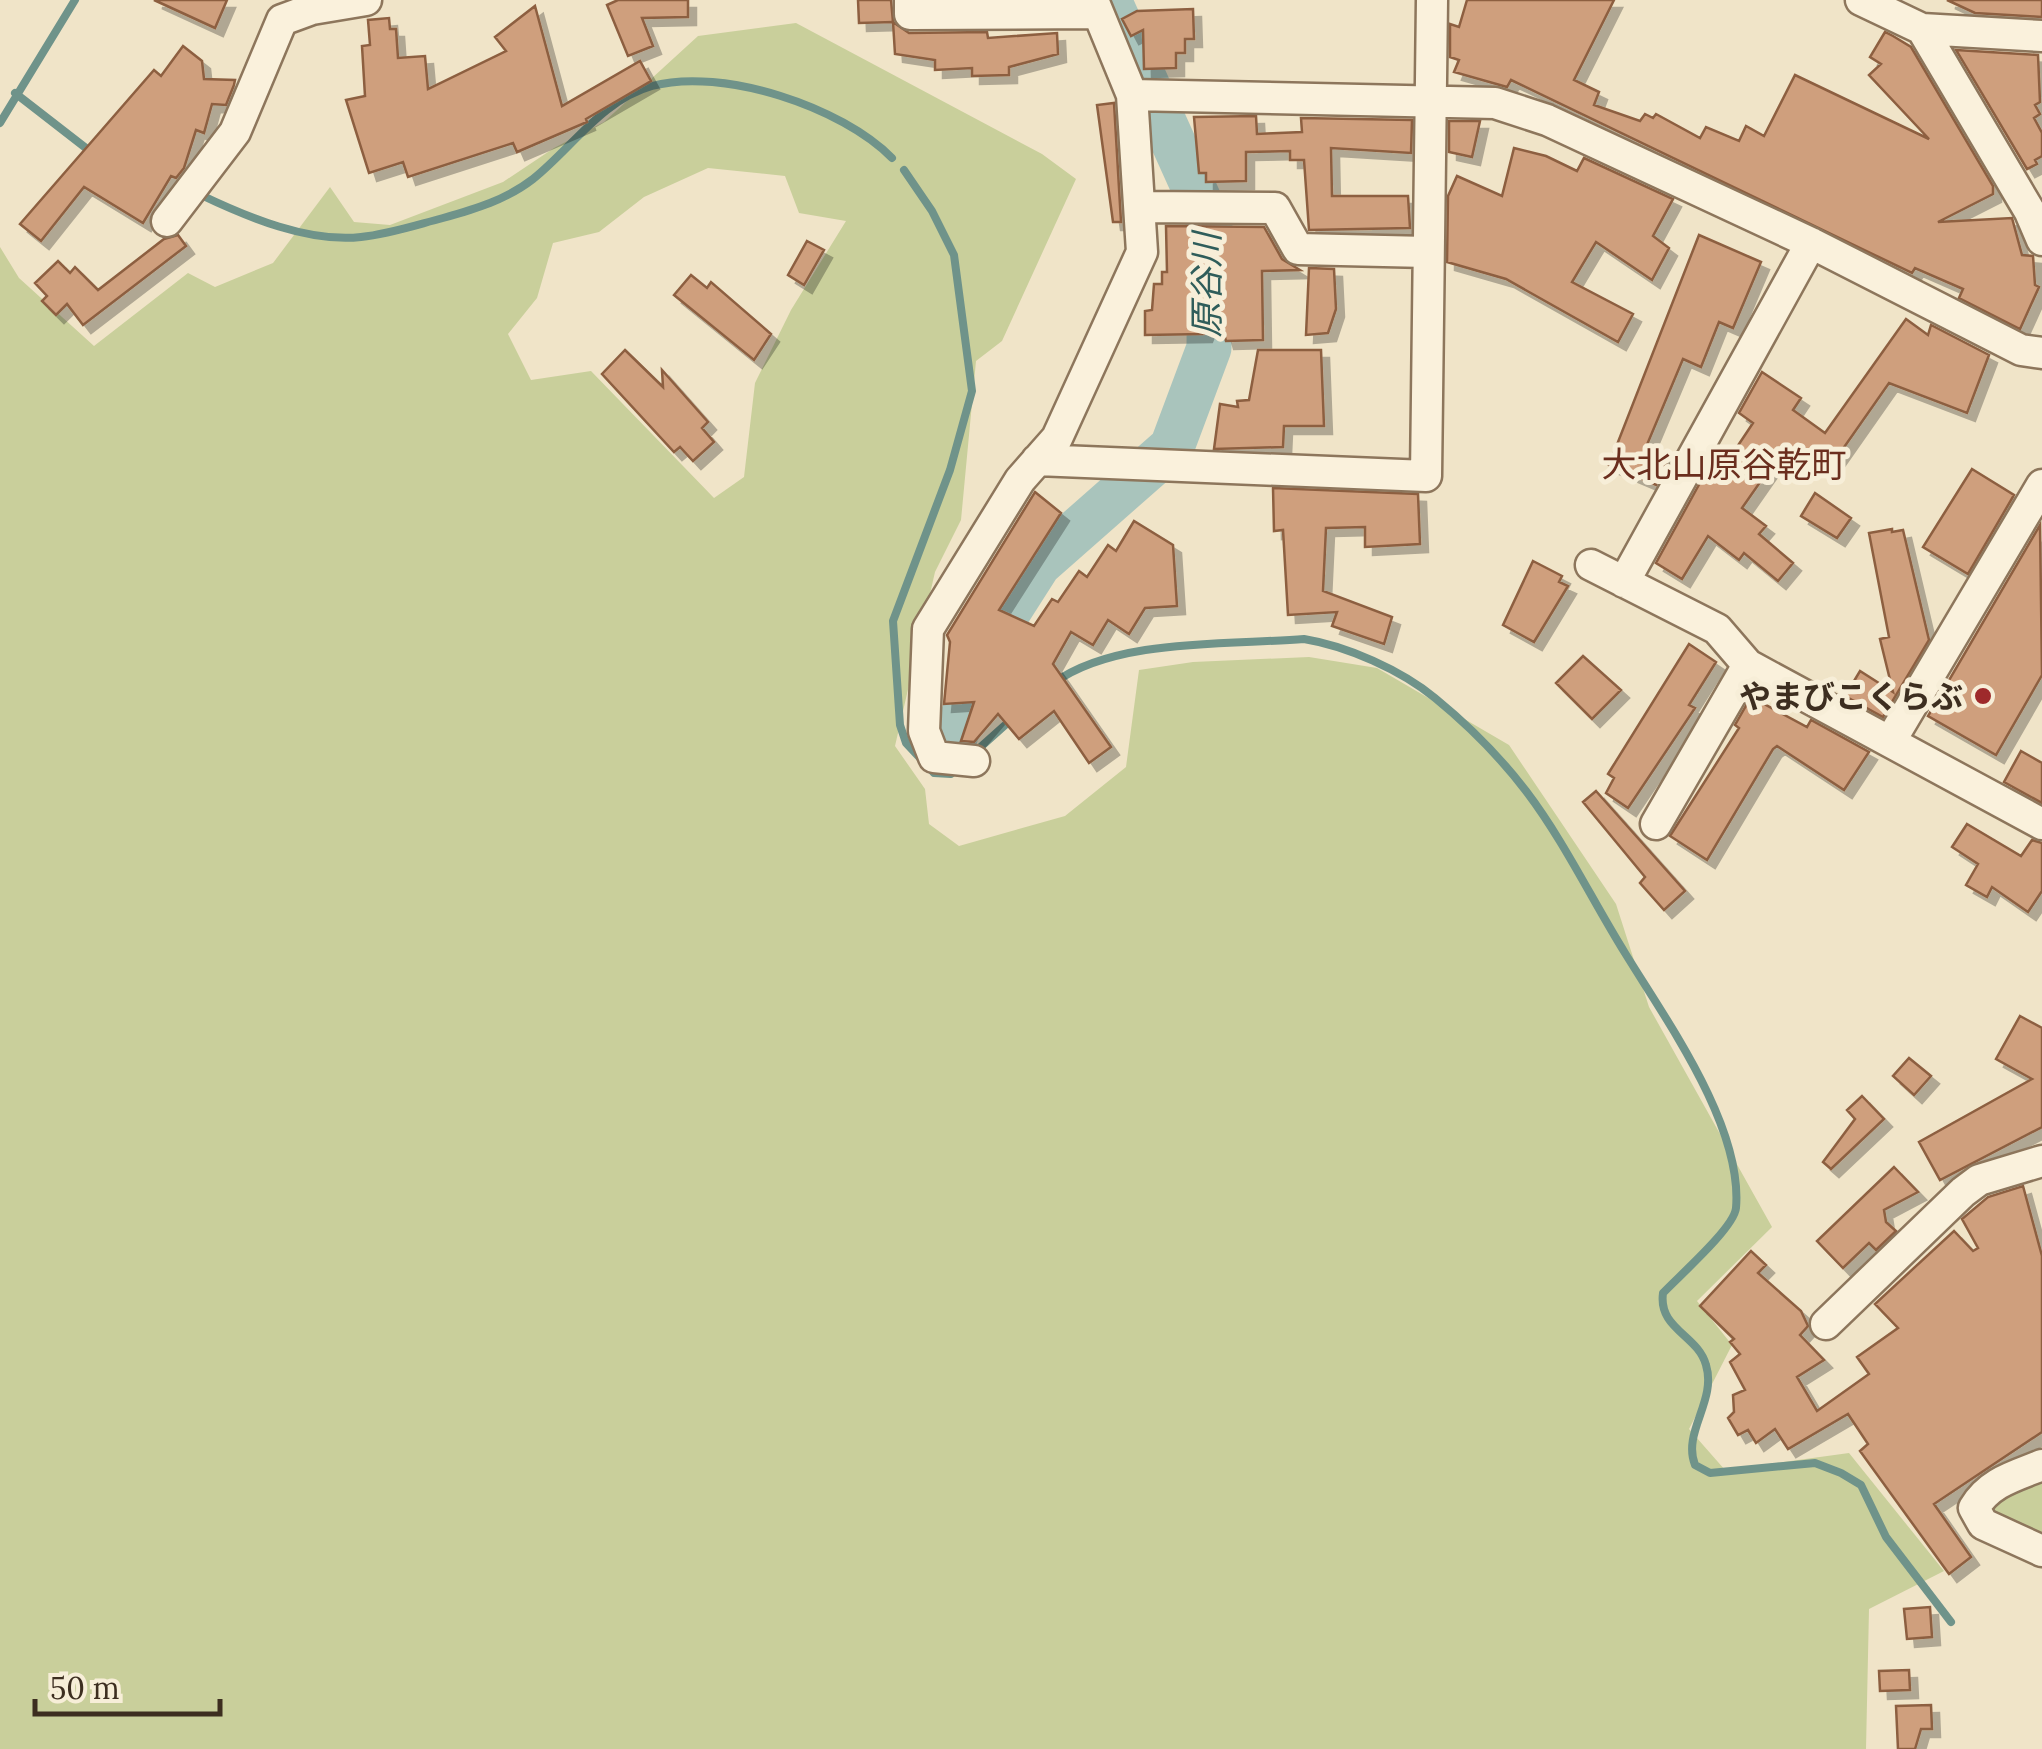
<svg xmlns="http://www.w3.org/2000/svg" width="2042" height="1749" font-family="Lora,'Noto Sans JP',serif">
	<style>
		.green { fill: #c9cf9b; fill-rule: evenodd }
		.lines { fill: none; stroke-linecap: round; stroke-linejoin: round }
		.stream { stroke: #6f938a; stroke-width: 8 }
		.river { stroke: #a9c4bc; stroke-width: 45 }
		.building { fill: #cf9f7d; stroke: #8d5f41; stroke-width: 2.5; filter: url(#shadow) }
		.minor-casing { stroke: #8d765c; stroke-width: 35 }
		.minor { stroke: #faf1dc; stroke-width: 30 }
		.poi-dot { fill: #9e2a2b; stroke: #f7eed8; stroke-width: 4 }
		.labels { text-anchor: middle; dominant-baseline: central; stroke-width: 10; stroke-linejoin: round; paint-order: stroke }
		.poi-label { font-size: 32px; font-weight: bold; fill: #3d2e20; stroke: #f7eed8; text-anchor: end }
		.water-label { font-size: 35px; font-style: italic; fill: #2f5d5a; stroke: #f7eed8 }
		.neighbourhood-label { font-size: 35px; fill: #6b2e1e; stroke: #f7eed8 }
	</style>
	<defs>
		<filter id="shadow"><feDropShadow dx="8" dy="8" stdDeviation="0" flood-color="#0004"/></filter>
	</defs>
	<rect width="100%" height="100%" fill="#f0e4c8"/>
	<path class="green" d="M 796,23 L 1042,154 L 1076,179 L 1002,341 L 976,361 L 961,520 L 935,572 L 895,746 L 925,789 L 929,824 L 959,846 L 1065,816 L 1126,767 L 1139,670 L 1193,662 L 1309,657 L 1377,668 L 1509,745 L 1616,904 L 1649,1007 L 1772,1227 L 1697,1301 L 1732,1345 L 1689,1429 L 1725,1470 L 1849,1453 L 1944,1571 L 1869,1609 L 1866,1749 L 0,1749 L 0,247 L 19,278 L 94,346 L 188,273 L 215,287 L 273,263 L 330,187 L 354,222 L 390,225 L 503,182 L 554,148 L 604,122 L 698,36 ZM 708,168 L 785,176 L 799,213 L 846,221 L 791,310 L 755,383 L 744,477 L 714,498 L 591,371 L 531,380 L 508,334 L 537,298 L 553,243 L 599,232 L 644,197 Z
		M 2042,1474 L 2042,1541 L 1991,1512 L 1991,1499 Z"/>
	<g class="lines">
		<path class="stream" d="M 15,93 L 91,152
			M 0,123 L 75,0
			M 904,170 L 932,211 L 954,255 L 972,391 L 950,470 L 893,621 L 900,725 L 906,743 L 934,773 L 951,774 L 958,768
			M 201,195 C 247,217 309,243 361,237 C 389,234 416,225 443,218 C 475,209 506,200 533,179 C 572,148 602,100 652,86 C 723,67 842,107 892,158
			M 1054,683 C 1115,638 1230,645 1304,639 C 1347,646 1401,670 1435,698 C 1468,725 1500,757 1526,791 C 1564,841 1592,900 1625,953 C 1666,1020 1743,1126 1736,1208 C 1734,1228 1679,1276 1663,1293 C 1658,1329 1698,1335 1706,1365 C 1717,1401 1682,1432 1695,1465 L 1710,1473 L 1815,1463 L 1841,1473 L 1861,1485 L 1886,1537 L 1951,1622
			M 975,752 L 1013,718"/>
		<path class="river" d="M 952,745 L 993,636 L 1039,564 L 1172,447 L 1209,348 L 1210,224 L 1109,0"/>
	</g>
	<path class="building" d="M 154,0 L 227,0 L 215,28 Z
		M 618,0 L 688,0 L 688,17 L 642,18 L 653,46 L 628,56 L 607,5 Z
		M 858,0 L 891,0 L 893,22 L 909,33 L 987,32 L 988,38 L 1057,33 L 1058,54 L 1009,67 L 1009,75 L 972,76 L 972,68 L 935,70 L 935,60 L 895,54 L 893,22 L 859,23 Z
		M 1467,0 L 1614,0 L 1574,80 L 1599,92 L 1594,105 L 1640,121 L 1645,114 L 1653,118 L 1656,114 L 1700,138 L 1706,127 L 1739,141 L 1746,126 L 1764,136 L 1795,75 L 1929,139 L 1869,75 L 1881,64 L 1870,57 L 1885,32 L 1893,36 L 1911,47 L 1993,186 L 1993,194 L 1938,222 L 2012,218 L 2022,255 L 2033,256 L 2035,285 L 2039,287 L 2020,329 L 1959,298 L 1963,289 L 1915,268 L 1912,273 L 1511,80 L 1507,87 L 1454,72 L 1459,60 L 1450,57 L 1450,24 L 1459,27 Z
		M 1947,0 L 2042,0 L 2042,17 L 1975,13 Z
		M 535,6 L 562,106 L 640,61 L 651,81 L 586,119 L 587,122 L 517,152 L 513,143 L 408,177 L 403,162 L 369,173 L 346,100 L 365,96 L 362,46 L 370,45 L 368,20 L 389,18 L 390,29 L 396,29 L 398,58 L 425,56 L 428,89 L 506,51 L 495,37 Z
		M 1193,9 L 1194,39 L 1185,39 L 1185,53 L 1176,53 L 1176,68 L 1144,69 L 1143,30 L 1131,36 L 1122,19 L 1137,11 Z
		M 183,46 L 202,61 L 204,79 L 235,80 L 234,85 L 226,105 L 212,104 L 204,133 L 196,130 L 184,168 L 176,178 L 171,176 L 143,223 L 84,187 L 41,241 L 20,224 L 154,70 L 161,76 Z
		M 1956,50 L 2038,55 L 2040,102 L 2035,105 L 2040,114 L 2034,118 L 2042,133 L 2042,156 L 2035,160 L 2037,164 L 2027,169 Z
		M 1114,103 L 1121,222 L 1113,222 L 1097,105 Z
		M 1256,116 L 1257,134 L 1302,132 L 1301,118 L 1412,120 L 1411,153 L 1331,148 L 1332,196 L 1408,196 L 1410,228 L 1309,230 L 1304,160 L 1290,160 L 1290,151 L 1246,152 L 1246,181 L 1206,182 L 1206,173 L 1199,173 L 1194,117 Z
		M 1449,121 L 1480,121 L 1472,157 L 1449,152 Z
		M 1514,148 L 1546,156 L 1577,171 L 1584,158 L 1673,199 L 1653,236 L 1669,248 L 1652,280 L 1596,242 L 1572,282 L 1633,314 L 1618,342 L 1506,279 L 1447,262 L 1448,196 L 1457,176 L 1502,196 Z
		M 1166,226 L 1264,227 L 1282,259 L 1300,270 L 1262,271 L 1263,340 L 1226,341 L 1223,330 L 1207,326 L 1204,334 L 1145,335 L 1145,311 L 1152,310 L 1154,284 L 1162,284 L 1162,272 L 1167,272 Z
		M 178,235 L 186,246 L 83,325 L 67,304 L 56,315 L 42,301 L 47,296 L 35,283 L 58,261 L 70,273 L 75,267 L 98,290 L 164,239 Z
		M 1699,235 L 1761,262 L 1733,328 L 1719,322 L 1701,367 L 1683,359 L 1646,447 L 1669,457 L 1656,485 L 1609,465 Z
		M 807,241 L 824,250 L 804,285 L 788,275 Z
		M 1309,268 L 1334,269 L 1336,309 L 1328,333 L 1306,335 Z
		M 691,275 L 707,288 L 711,282 L 771,334 L 754,360 L 674,295 Z
		M 1906,319 L 1928,335 L 1931,325 L 1989,355 L 1967,413 L 1889,383 L 1826,473 L 1786,445 L 1742,508 L 1766,526 L 1759,534 L 1793,563 L 1778,581 L 1744,553 L 1739,560 L 1708,536 L 1682,579 L 1656,563 L 1707,470 L 1717,477 L 1753,423 L 1739,413 L 1762,372 L 1801,398 L 1793,410 L 1825,433 Z
		M 625,350 L 663,387 L 662,370 L 708,422 L 702,428 L 714,442 L 693,461 L 680,447 L 674,452 L 602,374 Z
		M 1258,350 L 1321,350 L 1324,426 L 1284,426 L 1283,447 L 1214,449 L 1220,404 L 1238,407 L 1237,401 L 1249,400 Z
		M 1972,469 L 2014,495 L 1968,574 L 1923,547 Z
		M 1273,488 L 1418,494 L 1420,544 L 1365,547 L 1365,527 L 1326,528 L 1323,591 L 1392,617 L 1384,644 L 1332,626 L 1337,612 L 1288,615 L 1283,530 L 1274,531 Z
		M 1035,492 L 1061,513 L 999,610 L 1034,626 L 1052,599 L 1058,602 L 1079,571 L 1087,577 L 1108,545 L 1116,551 L 1134,521 L 1173,545 L 1177,606 L 1145,608 L 1129,634 L 1108,620 L 1093,645 L 1071,632 L 1053,664 L 1111,747 L 1089,763 L 1054,711 L 1019,739 L 998,714 L 974,742 L 961,741 L 974,702 L 944,704 L 950,642 L 947,635 Z
		M 1815,493 L 1851,518 L 1837,538 L 1801,516 Z
		M 2040,525 L 2042,675 L 1996,755 L 1928,716 Z
		M 1892,529 L 1892,532 L 1903,530 L 1929,640 L 1883,717 L 1845,696 L 1860,671 L 1893,692 L 1880,639 L 1889,637 L 1869,533 Z
		M 1533,561 L 1562,576 L 1559,582 L 1568,586 L 1534,642 L 1503,625 Z
		M 1689,644 L 1716,662 L 1689,705 L 1695,708 L 1628,808 L 1606,793 L 1614,778 L 1608,774 Z
		M 1583,656 L 1621,690 L 1592,719 L 1556,683 Z
		M 1751,697 L 1807,727 L 1811,720 L 1869,752 L 1844,790 L 1777,746 L 1773,749 L 1707,860 L 1670,836 L 1739,728 L 1735,725 Z
		M 2021,751 L 2042,763 L 2042,803 L 2004,782 Z
		M 1596,791 L 1685,891 L 1664,910 L 1640,883 L 1645,877 L 1583,802 Z
		M 1967,824 L 2021,856 L 2032,840 L 2042,843 L 2042,891 L 2028,912 L 1992,887 L 1987,897 L 1966,885 L 1978,864 L 1952,847 Z
		M 2020,1016 L 2042,1028 L 2042,1127 L 1940,1180 L 1919,1142 L 2032,1079 L 1996,1059 Z
		M 1909,1058 L 1931,1076 L 1914,1095 L 1893,1076 Z
		M 1862,1096 L 1884,1119 L 1831,1169 L 1823,1162 L 1855,1119 L 1847,1110 Z
		M 1894,1167 L 1918,1192 L 1884,1210 L 1886,1222 L 1896,1231 L 1876,1250 L 1869,1243 L 1843,1268 L 1817,1241 Z
		M 2023,1186 L 2042,1256 L 2042,1432 L 1934,1504 L 1971,1557 L 1949,1574 L 1860,1451 L 1868,1444 L 1848,1414 L 1788,1449 L 1775,1429 L 1756,1443 L 1748,1430 L 1738,1435 L 1728,1418 L 1734,1412 L 1733,1395 L 1745,1390 L 1730,1362 L 1740,1354 L 1730,1342 L 1734,1339 L 1700,1306 L 1751,1251 L 1766,1265 L 1758,1273 L 1801,1311 L 1808,1326 L 1800,1335 L 1824,1360 L 1797,1377 L 1817,1411 L 1869,1374 L 1857,1357 L 1898,1328 L 1875,1304 L 1954,1231 L 1973,1251 L 1978,1248 L 1962,1219 L 1988,1197 Z
		M 1930,1607 L 1932,1637 L 1907,1639 L 1904,1609 Z
		M 1909,1670 L 1910,1690 L 1880,1691 L 1879,1671 Z
		M 1931,1705 L 1932,1729 L 1921,1729 L 1915,1749 L 1898,1749 L 1896,1706 Z"/>
	<g class="lines">
		<defs>
			<path id="minor" d="M 910,0 L 910,14 L 1098,13
				M 1861,0 L 1922,29 L 2030,212 L 2042,240
				M 1922,29 L 2042,36
				M 1132,95 L 1495,103 L 1547,120 L 1811,243 L 2021,350 L 2042,353
				M 1141,207 L 1275,208 L 1298,249 L 1427,252
				M 167,221 L 235,132 L 282,20 L 312,9 L 366,0
				M 1037,460 L 1426,476 L 1432,0
				M 1591,565 L 1717,629 L 1748,665 L 2042,824
				M 1624,582 L 1811,243
				M 1891,740 L 2042,485
				M 974,761 L 934,757 L 924,731 L 928,629 L 1020,480 L 1057,438 L 1142,252 L 1132,95 L 1093,0
				M 1656,824 L 1748,665
				M 1826,1324 L 1963,1192 L 1979,1180 L 2042,1161
				M 2042,1465 C 2015,1476 1989,1482 1974,1508 L 1983,1524 L 2042,1551"/>
		</defs>
		<use href="#minor" class="minor-casing"/>
		<use href="#minor" class="minor"/>
	</g>
	<circle class="poi-dot" cx="1983" cy="696" r="10"/>
	<g class="labels">
		<g class="poi-label">
			<text x="1963" y="696">やまびこくらぶ</text>
		</g>
		<g class="water-label">
			<text transform="translate(1206 285) rotate(-90)">原谷川</text>
		</g>
		<g class="neighbourhood-label">
			<text x="1724" y="464">大北山原谷乾町</text>
		</g>
	</g>
	<path d="M35 1699v15h185v-15" fill="none" stroke="#3d2e20" stroke-width="5"/>
	<text x="50" y="1699" font-size="30" fill="#3d2e20" stroke="#f7eed8" stroke-width="8" paint-order="stroke">50 m</text>
</svg>
